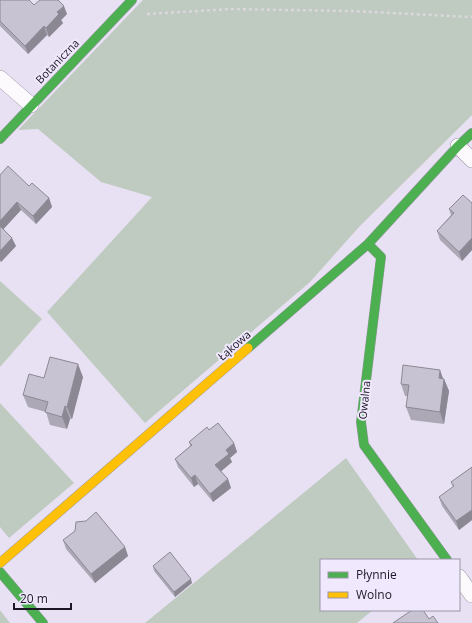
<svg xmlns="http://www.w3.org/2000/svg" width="472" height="623" font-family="'Open Sans',sans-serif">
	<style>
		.green { fill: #bfcbc0 }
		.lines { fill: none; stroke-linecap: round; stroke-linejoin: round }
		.street-casing { stroke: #9d98a6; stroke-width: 16 }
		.fast-casing { stroke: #9d98a6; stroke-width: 10 }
		.slow-casing { stroke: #9d98a6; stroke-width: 10 }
		.path { stroke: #dad8dd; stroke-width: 2.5; stroke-dasharray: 3 3; stroke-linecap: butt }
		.street { stroke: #fcfafd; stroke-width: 15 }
		.fast { stroke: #4caf50; stroke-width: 9 }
		.slow { stroke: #ffc107; stroke-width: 9 }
		.wall { fill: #aca8b5 }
		.shaded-wall { fill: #8c8893 }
		.building { fill: #c8c3d2; stroke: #8c8893 }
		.labels { text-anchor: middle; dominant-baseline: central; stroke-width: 4; stroke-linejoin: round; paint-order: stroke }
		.street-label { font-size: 11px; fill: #1c1724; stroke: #f0e9fe }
	</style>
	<rect width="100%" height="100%" fill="#e8e1f4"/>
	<path class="green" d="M 143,0 L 472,0 L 472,115 L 359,227 L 310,282 L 145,423 L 47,312 L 152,197 L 101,182 L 38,129 L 18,130 Z
		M 0,281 L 42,319 L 0,367 Z
		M 0,403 L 74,483 L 9,538 L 0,527 Z
		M 346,458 L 418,560 L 321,560 L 321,610 L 373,610 L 357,623 L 145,623 Z
		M 0,610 L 10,623 L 0,623 Z"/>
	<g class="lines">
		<defs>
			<path id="street" d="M 0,78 L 31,105
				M 458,146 L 472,160
				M 459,577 L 472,595"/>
			<path id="fast" d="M 0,139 L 132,0
				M 368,244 L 381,257 L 361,422 L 364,445 L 447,560
				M 248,348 L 368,244 L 458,146 L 472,133
				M 0,572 L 43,623"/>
			<path id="slow" d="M 0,563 L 248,348"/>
		</defs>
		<use href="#street" class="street-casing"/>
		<use href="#fast" class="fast-casing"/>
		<use href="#slow" class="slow-casing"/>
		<path class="path" d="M 147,14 L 231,9 L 352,11 L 472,17"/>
		<use href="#street" class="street"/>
		<use href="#fast" class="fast"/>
		<use href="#slow" class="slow"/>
	</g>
	<path class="wall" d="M 0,0 L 34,5 L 67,14 L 61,20 L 63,23 L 49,37 L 47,35 L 28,54 L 0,26 Z
		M 0,175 L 29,186 L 49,198 L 52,207 L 36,224 L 21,210 L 3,229 L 16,246 L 1,262 L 0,261 Z
		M 472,203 L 472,250 L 462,261 L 440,240 L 437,231 L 451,215 L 449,209 Z
		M 83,377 L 72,419 L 70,419 L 67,429 L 50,425 L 46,412 L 28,407 L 23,395 L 44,378 Z
		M 444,379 L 449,391 L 444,424 L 411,420 L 406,407 L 408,396 L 405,396 L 401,384 Z
		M 209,430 L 234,443 L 237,452 L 230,458 L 232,462 L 221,471 L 228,479 L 231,488 L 213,502 L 198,484 L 194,487 L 178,467 L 175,459 L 190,446 L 189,442 Z
		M 472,467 L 472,520 L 459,530 L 442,506 L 439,497 L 453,487 L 451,482 Z
		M 63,540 L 125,547 L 128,556 L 95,583 L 66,549 Z
		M 153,566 L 192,583 L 175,597 L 154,571 Z"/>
	<path class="shaded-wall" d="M 64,6 L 67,14 L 61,20 L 63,23 L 49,37 L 46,28 L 57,12 Z
		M 44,26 L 47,35 L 28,54 L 25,46 Z
		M 49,198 L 52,207 L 36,224 L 33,216 Z
		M 17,202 L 21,210 L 0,233 L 0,221 Z
		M 12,238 L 16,246 L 1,262 L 0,259 L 0,251 Z
		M 472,238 L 472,250 L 462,261 L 459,252 Z
		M 78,364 L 83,377 L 72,419 L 67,407 Z
		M 440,370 L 444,381 L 444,379 L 449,391 L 444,424 L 440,412 L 439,378 Z
		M 65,406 L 70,419 L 67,429 L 62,417 Z
		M 234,443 L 237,452 L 230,458 L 232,462 L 218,474 L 215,465 L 226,450 Z
		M 195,475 L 198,484 L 194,487 L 191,478 Z
		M 228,479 L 231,488 L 213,502 L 210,494 Z
		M 472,510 L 472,520 L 459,530 L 456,521 Z
		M 125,547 L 128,556 L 95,583 L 91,574 Z
		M 191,579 L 192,583 L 175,597 L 174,592 Z"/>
	<path class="building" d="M 0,0 L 29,0 L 34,5 L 40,0 L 58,0 L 64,6 L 57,12 L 59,14 L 46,28 L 44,26 L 25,46 L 0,21 Z
		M 8,166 L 29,186 L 32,183 L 49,198 L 33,216 L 17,202 L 0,221 L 0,175 Z
		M 463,195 L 472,203 L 472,238 L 459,252 L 437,231 L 454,213 L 449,209 Z
		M 0,226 L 12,238 L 0,251 Z
		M 50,357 L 78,364 L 67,407 L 65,406 L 62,417 L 45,412 L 48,402 L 23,395 L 29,374 L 44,378 Z
		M 403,365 L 440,370 L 439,378 L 444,379 L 440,412 L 406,407 L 409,385 L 401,384 Z
		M 218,423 L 234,443 L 226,450 L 229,454 L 215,465 L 228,479 L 210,494 L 195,475 L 191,478 L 175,459 L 192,445 L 189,442 L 207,427 L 209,430 Z
		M 472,467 L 472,510 L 456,521 L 439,497 L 454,486 L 451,482 Z
		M 96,512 L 125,547 L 91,574 L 63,540 L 75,531 L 76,522 L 86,521 Z
		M 170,552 L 191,579 L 174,592 L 153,566 Z
		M 412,610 L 423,610 L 429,619 L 433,616 L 438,623 L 393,623 Z"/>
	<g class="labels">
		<g class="street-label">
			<text transform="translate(57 61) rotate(-46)">Botaniczna</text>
			<text transform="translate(234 345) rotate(-41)">Łąkowa</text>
			<text transform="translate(364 400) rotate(-84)">Owalna</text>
		</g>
	</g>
	<rect x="320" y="559" width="140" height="52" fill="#f0e9fe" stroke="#9b95a7"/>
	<rect x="328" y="572" width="20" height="6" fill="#4caf50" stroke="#9b95a7"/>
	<text x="356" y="579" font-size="12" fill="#1c1724">Płynnie</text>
	<rect x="328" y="592" width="20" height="6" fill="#ffc107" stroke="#9b95a7"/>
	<text x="356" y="599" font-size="12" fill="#1c1724">Wolno</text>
	<path d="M14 603v6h57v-6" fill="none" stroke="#1c1724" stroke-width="2"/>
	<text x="20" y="603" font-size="12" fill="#1c1724" stroke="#f0e9fe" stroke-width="3" paint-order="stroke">20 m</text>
</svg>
